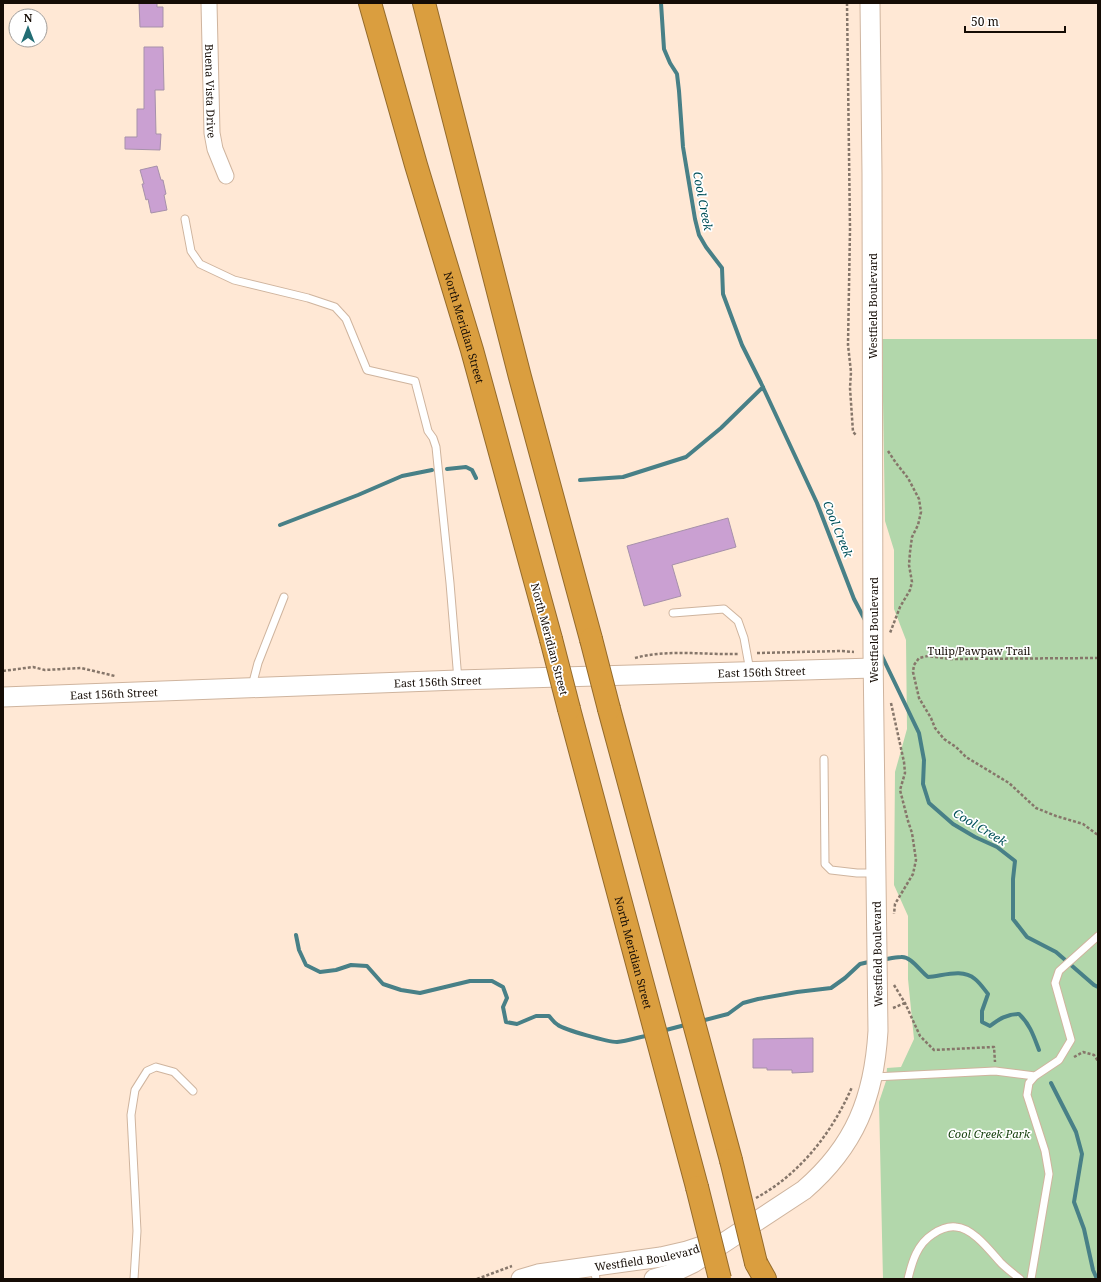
<svg xmlns="http://www.w3.org/2000/svg" width="1101" height="1282" font-family="'Noto Serif',serif">
	<style>
		.green { fill: #b2d7ab }
		.lines { fill: none; stroke-linecap: round; stroke-linejoin: round }
		.stream { stroke: #488087; stroke-width: 4 }
		.building { fill: #caa0d2; stroke: #a791aa }
		.service-casing { stroke: #cfb49e; stroke-width: 9 }
		.minor-casing { stroke: #cfb49e; stroke-width: 17 }
		.tertiary-casing { stroke: #cfb49e; stroke-width: 21 }
		.motorway-casing { stroke: #956b2b; stroke-width: 24 }
		.path { stroke: #86766a; stroke-width: 2.5; stroke-dasharray: 3 2; stroke-linecap: butt }
		.service { stroke: #fff; stroke-width: 7 }
		.minor { stroke: #fff; stroke-width: 15 }
		.tertiary { stroke: #fff; stroke-width: 19 }
		.motorway { stroke: #da9e3f; stroke-width: 22 }
		.motorway-bridge-casing { stroke: #956b2b; stroke-width: 24; stroke-linecap: butt }
		.motorway-bridge { stroke: #da9e3f; stroke-width: 22 }
		.labels { text-anchor: middle; dominant-baseline: central; stroke-width: 3.5; stroke-linejoin: round; paint-order: stroke }
		.street-label { font-size: 11px; fill: #150c05; stroke: #fff }
		.park-label { font-size: 11px; font-style: italic; fill: #17410f; stroke: #fff }
		.water-label { font-size: 12px; font-style: italic; fill: #005059; stroke: #fff }
	</style>
	<rect width="100%" height="100%" fill="#ffe8d5"/>
	<path class="green" d="M 882,339 L 1098,339 L 1098,1279 L 883,1279 L 879,1102 L 886,1081 L 887,1068 L 901,1067 L 914,1039 L 908,979 L 908,916 L 894,885 L 895,772 L 907,729 L 906,640 L 894,609 L 894,550 L 885,521 Z"/>
	<g class="lines">
		<path class="stream" d="M 661,3 L 664,49 L 670,63 L 677,74 L 679,91 L 683,147 L 695,219 L 699,235 L 706,247 L 722,268 L 723,294 L 742,345 L 761,383 L 817,503 L 854,599 L 866,622
			M 447,469 L 466,467 L 472,470 L 476,478
			M 580,480 L 623,477 L 686,457 L 721,428 L 763,387
			M 280,525 L 358,495 L 402,476 L 432,470
			M 880,652 L 919,733 L 924,760 L 923,784 L 929,803 L 953,824 L 975,837 L 997,847 L 1015,861 L 1013,879 L 1013,919 L 1027,937 L 1056,952 L 1094,985 L 1098,987
			M 296,935 L 299,950 L 306,965 L 320,972 L 336,970 L 351,965 L 367,966 L 383,984 L 401,990 L 420,993 L 470,981 L 492,981 L 503,987 L 507,998 L 503,1007 L 506,1022 L 517,1024 L 536,1016 L 549,1016 C 552,1019 554,1023 558,1025 C 565,1030 608,1042 617,1042 C 628,1041 639,1037 650,1035
			M 881,960 C 888,959 894,957 901,957 C 911,956 920,971 928,977 C 943,976 962,968 975,979 C 980,983 984,989 988,994 L 982,1011 L 982,1022 L 990,1026 C 999,1019 1007,1014 1019,1014 C 1030,1024 1034,1037 1039,1050
			M 701,1021 L 728,1014 L 743,1003 L 758,999 L 797,992 L 831,988 L 845,978 L 860,964 L 873,961
			M 662,1031 L 689,1024
			M 1051,1083 L 1076,1132 L 1082,1154 L 1074,1202 L 1084,1229 L 1093,1270 L 1097,1279"/>
	</g>
	<path class="building" d="M 139,3 L 157,3 L 157,7 L 163,7 L 163,27 L 140,27 Z
		M 144,47 L 163,47 L 164,90 L 155,90 L 156,134 L 161,134 L 160,150 L 125,149 L 125,137 L 137,137 L 137,109 L 144,109 Z
		M 157,166 L 161,180 L 163,180 L 166,194 L 164,195 L 167,210 L 151,213 L 148,199 L 146,200 L 142,184 L 144,184 L 140,170 Z
		M 728,518 L 736,547 L 672,565 L 681,596 L 644,606 L 627,546 Z
		M 813,1038 L 813,1072 L 792,1073 L 792,1070 L 767,1070 L 767,1068 L 753,1068 L 753,1039 Z"/>
	<g class="lines">
		<defs>
			<path id="service" d="M 185,219 L 191,251 L 200,264 L 234,280 L 308,298 L 335,307 L 346,319 L 367,370 L 415,381 L 428,431 L 433,438 L 436,447 L 450,583 L 458,680
				M 673,613 L 724,609 L 738,621 L 744,638 L 750,671
				M 252,686 L 258,663 L 284,597
				M 824,759 L 825,864 L 831,870 L 857,873 L 876,873
				M 874,1077 L 995,1071 L 1035,1076
				M 594,1266 L 596,1279
				M 134,1279 L 137,1231 L 131,1115 L 135,1090 L 147,1071 L 156,1067 L 174,1072 L 193,1091
				M 908,1279 C 912,1262 917,1244 933,1234 C 939,1230 948,1226 956,1227 C 973,1228 990,1251 1001,1263 C 1007,1269 1014,1274 1020,1279
				M 1031,1279 L 1049,1174 L 1045,1151 L 1027,1095 L 1029,1083 L 1035,1076 L 1059,1060 L 1071,1040 L 1055,983 L 1059,971 L 1098,936"/>
			<g id="minor">
				<path id="s1" d="M 209,3 L 212,133 L 215,149 L 226,176"/>
			</g>
			<g id="tertiary">
				<path id="s2" d="M 3,697 L 458,680 L 873,668"/>
				<path id="s3" d="M 521,1279 L 538,1274 L 661,1257 L 687,1251 L 711,1243"/>
				<path d="M 654,1279 L 668,1275 L 693,1263 L 804,1190 C 855,1146 874,1098 878,1031 L 873,653 L 872,174 L 870,3"/>
			</g>
			<g id="motorway">
				<path id="s4" d="M 370,3 L 416,165 L 472,350 L 551,639"/>
				<path d="M 424,3 L 520,377 L 591,639"/>
				<path id="s5" d="M 569,709 L 697,1187"/>
				<path d="M 609,709 L 731,1160"/>
				<path d="M 756,1263 L 765,1279"/>
			</g>
		</defs>
		<use href="#service" class="service-casing"/>
		<use href="#minor" class="minor-casing"/>
		<use href="#tertiary" class="tertiary-casing"/>
		<use href="#motorway" class="motorway-casing"/>
		<path class="path" d="M 847,3 L 850,229 L 848,345 L 851,372 L 850,388 L 853,432 L 856,435
			M 888,451 L 896,463 L 908,478 L 919,499 L 921,512 L 918,525 L 912,537 L 910,552 L 909,565 L 912,582 L 910,590 L 900,607 L 890,633
			M 757,653 L 842,651 L 854,652
			M 635,658 C 667,649 705,655 738,654
			M 1098,658 L 950,659 L 928,656 L 919,658 L 914,665 L 913,672 L 919,698 L 931,718 L 935,728 L 944,739 L 956,747 L 966,757 L 1009,783 L 1036,808 L 1056,816 L 1083,824 L 1098,835
			M 3,671 L 33,667 L 45,670 L 81,668 L 115,676
			M 891,703 L 904,762 L 905,773 L 900,790 L 908,821 L 912,833 L 916,860 L 913,874 L 895,904 L 894,914
			M 894,985 L 905,1003 L 920,1036 L 934,1050 L 994,1047 L 995,1062
			M 893,1008 L 905,1003
			M 1074,1057 L 1083,1052 L 1094,1055 L 1098,1061
			M 756,1198 C 800,1174 832,1133 852,1087
			M 477,1279 L 512,1266"/>
		<use href="#service" class="service"/>
		<use href="#minor" class="minor"/>
		<use href="#tertiary" class="tertiary"/>
		<use href="#motorway" class="motorway"/>
		<defs>
			<path id="motorway-bridge" d="M 551,639 L 569,709
				M 591,639 L 609,709
				M 731,1160 L 756,1263
				M 697,1187 L 720,1279"/>
		</defs>
		<use href="#motorway-bridge" class="motorway-bridge-casing"/>
		<use href="#motorway-bridge" class="motorway-bridge"/>
	</g>
	<g class="labels">
		<g class="street-label">
			<text stroke="none"><textPath href="#s1" startOffset="88">Buena Vista Drive</textPath></text>
			<text transform="translate(872 306) rotate(-90)">Westfield Boulevard</text>
			<text stroke="none"><textPath href="#s4" startOffset="338">North Meridian Street</textPath></text>
			<text transform="translate(873 630) rotate(-90)">Westfield Boulevard</text>
			<text transform="translate(550 639) rotate(75)">North Meridian Street</text>
			<text x="979" y="650">Tulip/Pawpaw Trail</text>
			<text stroke="none"><textPath href="#s2" startOffset="759">East 156th Street</textPath></text>
			<text stroke="none"><textPath href="#s2" startOffset="435">East 156th Street</textPath></text>
			<text stroke="none"><textPath href="#s2" startOffset="111">East 156th Street</textPath></text>
			<text stroke="none"><textPath href="#s5" startOffset="252">North Meridian Street</textPath></text>
			<text transform="translate(877 954) rotate(-91)">Westfield Boulevard</text>
			<text stroke="none"><textPath href="#s3" startOffset="128">Westfield Boulevard</textPath></text>
		</g>
		<g class="park-label">
			<text x="989" y="1133">Cool Creek Park</text>
		</g>
		<g class="water-label">
			<text transform="translate(703 201) rotate(79)">Cool Creek</text>
			<text transform="translate(838 529) rotate(68)">Cool Creek</text>
			<text transform="translate(980 827) rotate(31)">Cool Creek</text>
		</g>
	</g>
	<rect width="1101" height="1282" fill="none" stroke="#150c05" stroke-width="8"/>
	<g transform="translate(28 28)"><circle r="19" fill="#ffffff" stroke="#a19e9b"/>
	<path d="M0-3L7 15L0 10L-7 15Z" fill="#226d74"/>
	<text y="-6" font-size="11" font-weight="bold" text-anchor="middle" fill="#150c05">N</text>
	</g>
	<path d="M965 26v6h100v-6" fill="none" stroke="#150c05" stroke-width="2"/>
	<text x="971" y="26" font-size="12" fill="#150c05" stroke="#ffffff" stroke-width="3" paint-order="stroke">50 m</text>
</svg>
